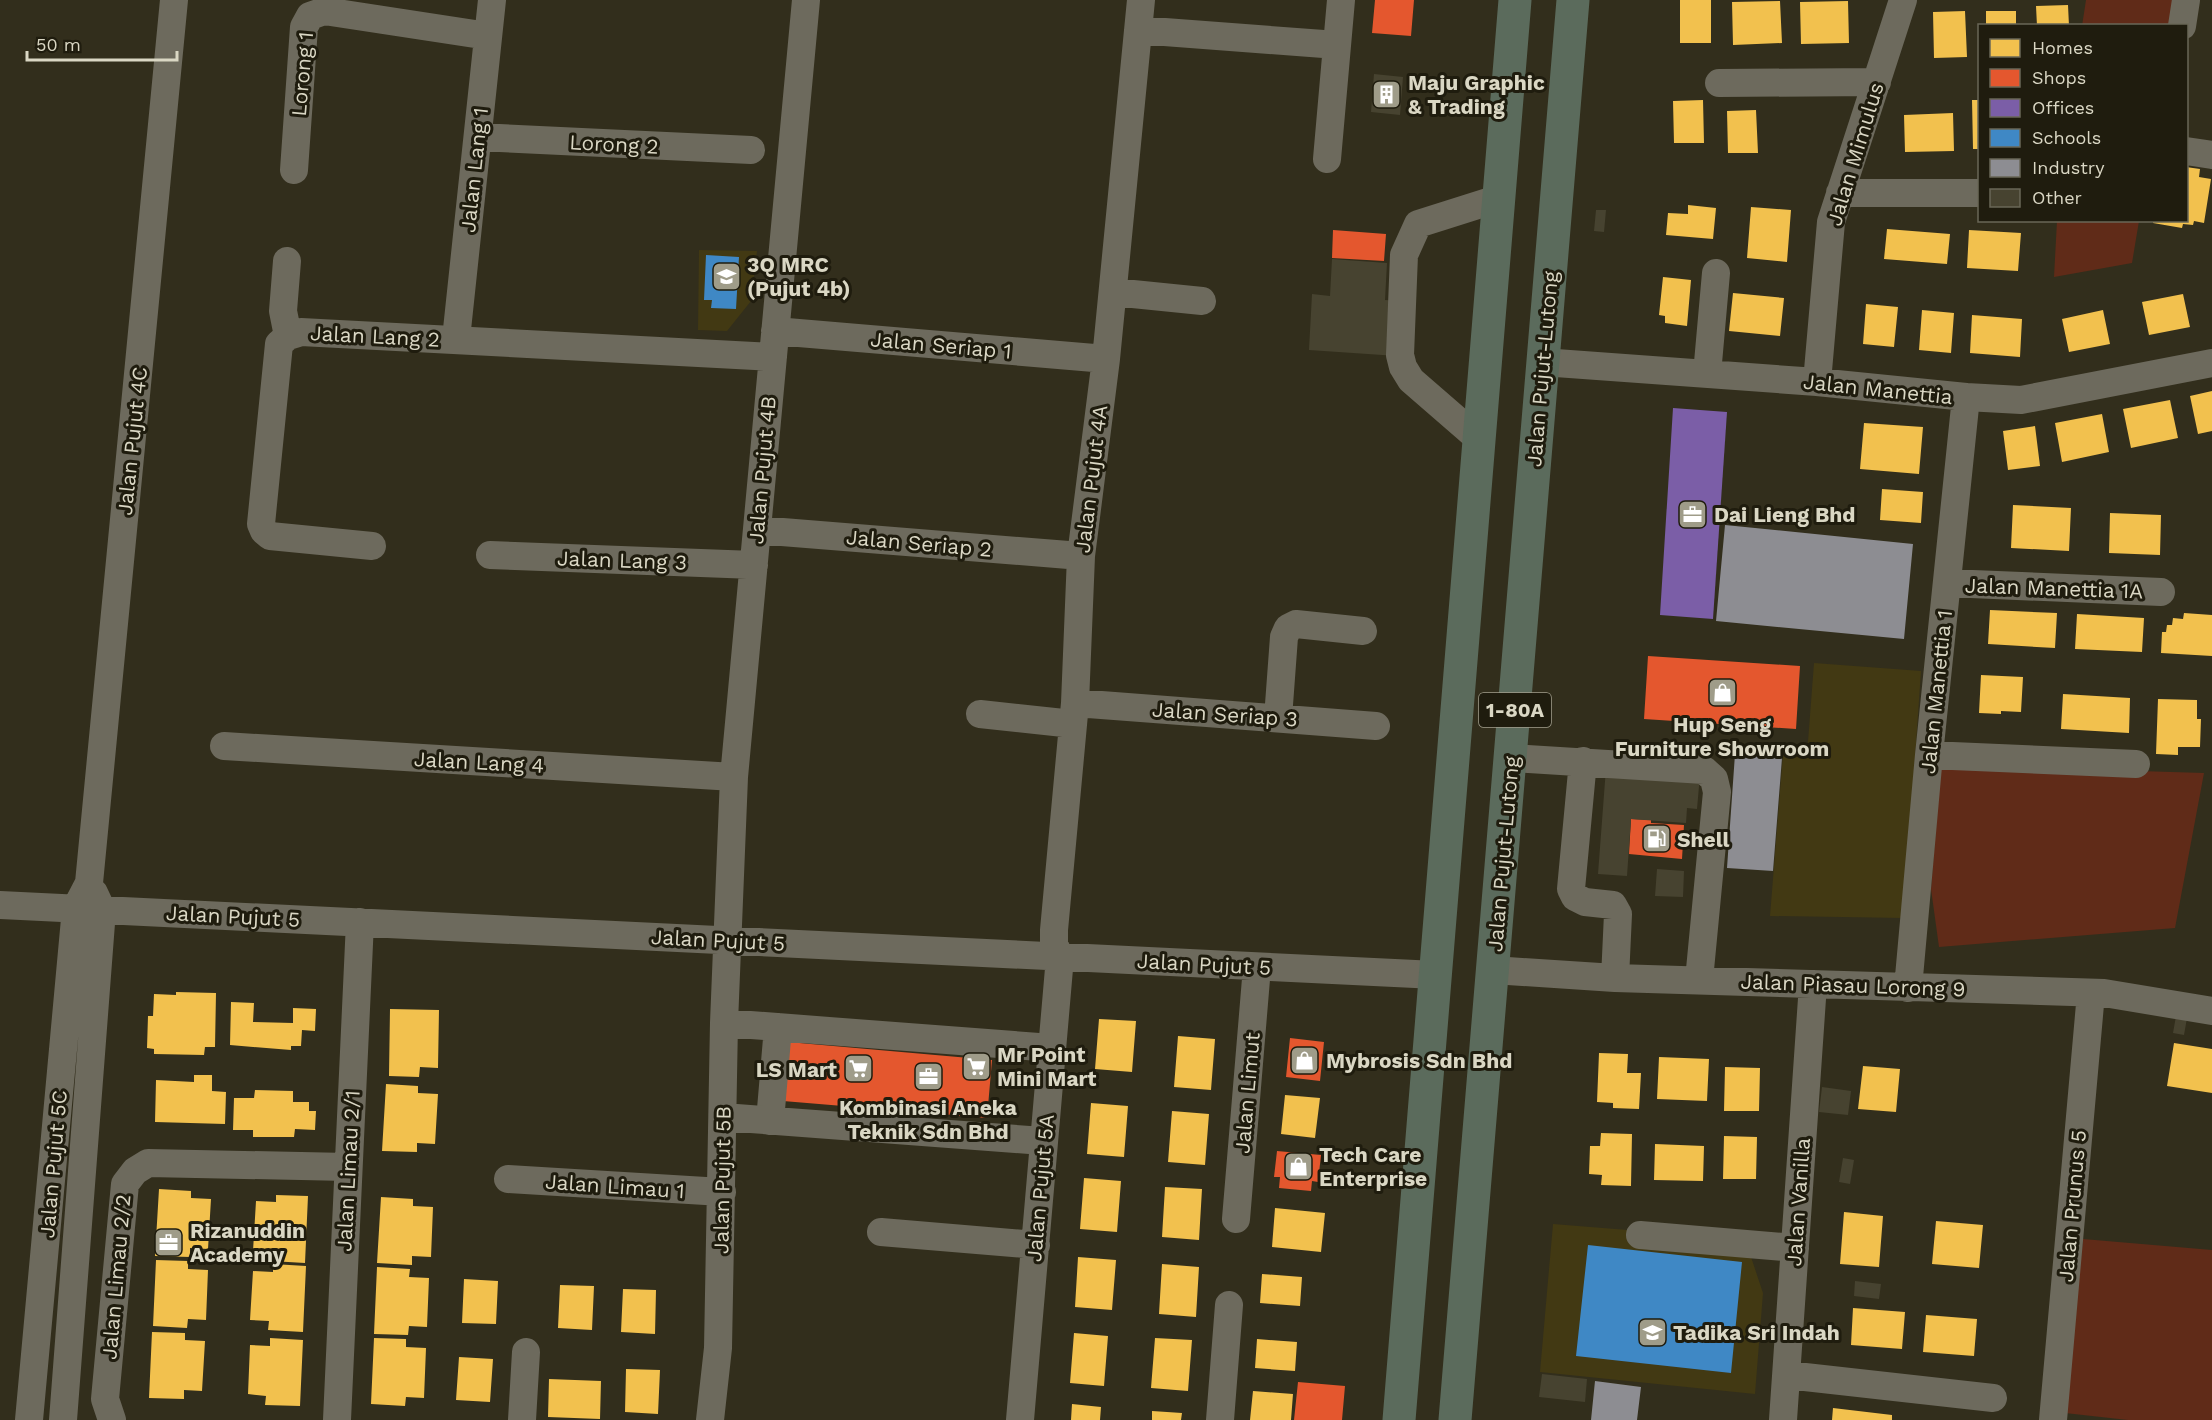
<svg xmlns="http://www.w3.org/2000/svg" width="2212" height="1420" font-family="'Work Sans',sans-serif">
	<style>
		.built { fill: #423913 }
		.green { fill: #602b18 }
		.homes { fill: #f2c14e }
		.shops { fill: #e4572e }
		.offices { fill: #7b5ea7 }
		.schools { fill: #3f88c5 }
		.industry { fill: #8d8d92 }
		.building { fill: #474330 }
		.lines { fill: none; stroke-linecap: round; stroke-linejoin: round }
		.minor { stroke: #6d6a5d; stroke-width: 28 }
		.highway { stroke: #5b6b5c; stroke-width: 33 }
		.labels { text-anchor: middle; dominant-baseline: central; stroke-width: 6; stroke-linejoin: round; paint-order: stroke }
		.shield { fill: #1f1c0e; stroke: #a29f8d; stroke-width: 1.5 }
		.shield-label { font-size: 20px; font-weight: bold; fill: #dad7c4 }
		.street-label { font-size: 21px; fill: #dad7c4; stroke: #1f1c0e }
		.poi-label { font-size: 21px; font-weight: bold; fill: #dad7c4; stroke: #1f1c0e; text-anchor: start }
	</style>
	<rect width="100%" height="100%" fill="#322e1c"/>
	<path class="built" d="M 699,250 L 757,251 L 751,301 L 727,331 L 698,330 Z
		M 1814,663 L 1921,671 L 1904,918 L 1770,916 L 1783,754 L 1807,755 Z
		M 1553,1224 L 1640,1231 L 1749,1251 L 1763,1293 L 1755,1394 L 1540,1372 Z"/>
	<path class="green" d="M 2086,0 L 2175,0 L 2171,25 L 2082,26 Z
		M 2057,221 L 2139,221 L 2132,263 L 2054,277 Z
		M 1941,765 L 2204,773 L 2175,928 L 1939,947 L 1931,889 Z
		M 2083,1239 L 2212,1250 L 2212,1420 L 2128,1420 L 2065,1413 Z"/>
	<path class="homes" d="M 1680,0 L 1711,0 L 1711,43 L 1680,43 Z
		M 1780,1 L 1782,43 L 1733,45 L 1732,2 Z
		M 1848,1 L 1849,43 L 1801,44 L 1800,2 Z
		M 2068,5 L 2069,26 L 2037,26 L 2036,6 Z
		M 1965,11 L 1967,57 L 1934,58 L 1933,12 Z
		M 1986,11 L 2016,11 L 2016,26 L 1986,26 Z
		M 1703,100 L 1704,143 L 1674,143 L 1673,101 Z
		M 1972,100 L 1980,100 L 1980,149 L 1973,149 Z
		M 1756,110 L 1758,153 L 1728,153 L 1727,111 Z
		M 1953,113 L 1954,151 L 1905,152 L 1904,115 Z
		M 2186,167 L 2200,169 L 2199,177 L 2211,179 L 2204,223 L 2194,221 L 2193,225 L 2183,224 L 2182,228 L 2153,223 L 2153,220 L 2186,220 Z
		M 1688,205 L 1716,208 L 1713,239 L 1666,235 L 1668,213 L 1688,214 Z
		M 1751,207 L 1791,210 L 1787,262 L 1747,258 Z
		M 1887,229 L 1950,234 L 1947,264 L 1884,259 Z
		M 1969,230 L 2021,233 L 2018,271 L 1967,268 Z
		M 1663,277 L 1691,280 L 1687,326 L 1665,323 L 1665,316 L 1659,315 Z
		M 1733,293 L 1784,298 L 1780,336 L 1729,331 Z
		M 2183,294 L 2190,327 L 2149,335 L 2142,302 Z
		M 1866,304 L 1898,307 L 1894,347 L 1863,344 Z
		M 1922,310 L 1954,313 L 1951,353 L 1919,350 Z
		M 2103,310 L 2110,344 L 2069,352 L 2062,319 Z
		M 1972,315 L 2022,319 L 2020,357 L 1970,353 Z
		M 2212,391 L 2212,431 L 2198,434 L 2190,396 Z
		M 2170,400 L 2178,438 L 2131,448 L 2123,409 Z
		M 2102,414 L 2109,452 L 2062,462 L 2055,423 Z
		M 1864,423 L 1923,427 L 1919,474 L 1860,469 Z
		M 2035,426 L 2040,466 L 2008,470 L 2003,431 Z
		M 1882,489 L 1923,492 L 1921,523 L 1880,520 Z
		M 2013,505 L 2071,508 L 2069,551 L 2011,548 Z
		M 2110,513 L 2161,515 L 2160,555 L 2109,553 Z
		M 1990,610 L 2057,613 L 2055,648 L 1988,644 Z
		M 2184,613 L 2212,615 L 2212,656 L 2161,653 L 2162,632 L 2166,632 L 2167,625 L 2172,625 L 2173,618 L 2183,619 Z
		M 2077,614 L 2144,618 L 2142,652 L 2075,649 Z
		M 1981,675 L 2023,677 L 2021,712 L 2001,711 L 2001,714 L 1979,713 Z
		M 2063,694 L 2130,698 L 2129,733 L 2061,729 Z
		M 2158,699 L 2197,700 L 2197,719 L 2201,719 L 2200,747 L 2178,747 L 2178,755 L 2156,754 Z
		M 176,992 L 216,993 L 215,1047 L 205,1047 L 204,1055 L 154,1054 L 154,1049 L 147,1048 L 148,1016 L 153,1016 L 154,994 L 176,995 Z
		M 231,1002 L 254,1003 L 253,1022 L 293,1023 L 293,1008 L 316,1009 L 315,1031 L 302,1030 L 301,1046 L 291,1046 L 291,1050 L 230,1045 Z
		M 390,1009 L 439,1010 L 438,1068 L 420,1067 L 419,1077 L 389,1076 Z
		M 1099,1019 L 1136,1021 L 1132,1072 L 1095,1069 Z
		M 1178,1036 L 1215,1039 L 1211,1090 L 1174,1087 Z
		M 2174,1043 L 2212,1049 L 2212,1093 L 2167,1086 Z
		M 1599,1053 L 1628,1054 L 1627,1073 L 1641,1073 L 1639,1109 L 1613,1108 L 1613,1103 L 1597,1102 Z
		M 1659,1057 L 1709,1059 L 1707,1101 L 1657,1099 Z
		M 1863,1066 L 1900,1069 L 1896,1112 L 1858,1109 Z
		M 1725,1067 L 1760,1068 L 1759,1111 L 1724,1111 Z
		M 194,1075 L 212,1075 L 212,1091 L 226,1092 L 225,1124 L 155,1122 L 156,1080 L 194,1082 Z
		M 386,1084 L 418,1086 L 418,1093 L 438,1094 L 435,1144 L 417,1143 L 417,1152 L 382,1151 Z
		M 255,1090 L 293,1091 L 293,1102 L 309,1102 L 309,1111 L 316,1111 L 315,1130 L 295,1129 L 294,1137 L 253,1137 L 253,1130 L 233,1130 L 234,1098 L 254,1098 Z
		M 1285,1095 L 1320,1098 L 1315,1138 L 1281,1134 Z
		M 1091,1103 L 1128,1106 L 1124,1157 L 1087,1154 Z
		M 1172,1111 L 1209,1114 L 1205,1165 L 1168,1162 Z
		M 1601,1133 L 1632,1134 L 1631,1186 L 1601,1185 L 1602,1175 L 1589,1174 L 1590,1146 L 1600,1146 Z
		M 1724,1136 L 1757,1137 L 1756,1179 L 1723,1179 Z
		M 1655,1144 L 1704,1146 L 1703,1181 L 1654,1180 Z
		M 1084,1178 L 1121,1181 L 1117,1232 L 1080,1229 Z
		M 1165,1187 L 1202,1189 L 1199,1240 L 1162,1237 Z
		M 159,1189 L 191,1191 L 191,1198 L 211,1199 L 208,1249 L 190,1248 L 190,1257 L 155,1256 Z
		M 276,1195 L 308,1196 L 305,1263 L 271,1261 L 271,1252 L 253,1251 L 256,1201 L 276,1202 Z
		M 381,1197 L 413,1199 L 413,1206 L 433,1207 L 431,1257 L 412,1256 L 412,1265 L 377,1263 Z
		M 1275,1208 L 1325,1213 L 1321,1252 L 1272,1247 Z
		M 1844,1212 L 1883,1216 L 1879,1267 L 1840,1264 Z
		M 1936,1221 L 1983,1225 L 1979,1268 L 1932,1264 Z
		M 1078,1257 L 1116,1260 L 1112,1310 L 1075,1307 Z
		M 156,1260 L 188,1261 L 188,1269 L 208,1270 L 206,1320 L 188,1319 L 187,1328 L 153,1326 Z
		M 273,1264 L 306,1266 L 303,1332 L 268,1330 L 269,1321 L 250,1320 L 253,1271 L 273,1272 Z
		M 1162,1264 L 1199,1267 L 1196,1317 L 1159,1314 Z
		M 377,1267 L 410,1269 L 409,1277 L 429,1278 L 427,1327 L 409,1326 L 408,1335 L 374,1334 Z
		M 1262,1274 L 1302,1277 L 1300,1306 L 1260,1303 Z
		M 464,1279 L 498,1281 L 496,1324 L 462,1323 Z
		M 560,1285 L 594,1286 L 592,1330 L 558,1328 Z
		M 623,1289 L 656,1290 L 655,1334 L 621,1332 Z
		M 1853,1308 L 1905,1312 L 1902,1349 L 1851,1345 Z
		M 1926,1315 L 1977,1319 L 1974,1356 L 1923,1352 Z
		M 152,1332 L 185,1333 L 185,1340 L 205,1341 L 202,1391 L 184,1390 L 184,1399 L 149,1398 Z
		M 1074,1333 L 1108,1336 L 1104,1386 L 1070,1383 Z
		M 270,1338 L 303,1340 L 300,1406 L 265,1405 L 266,1396 L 248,1394 L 250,1345 L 270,1346 Z
		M 374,1338 L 406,1339 L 406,1347 L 426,1348 L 424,1398 L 406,1397 L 405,1406 L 371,1404 Z
		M 1155,1338 L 1192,1340 L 1188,1391 L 1151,1388 Z
		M 1257,1339 L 1297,1342 L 1295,1371 L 1255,1368 Z
		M 459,1357 L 493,1359 L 490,1402 L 456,1400 Z
		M 626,1369 L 660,1370 L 658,1414 L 625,1412 Z
		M 549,1379 L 601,1381 L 600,1419 L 548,1417 Z
		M 1253,1391 L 1293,1394 L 1291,1420 L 1250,1420 Z
		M 1072,1404 L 1101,1407 L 1100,1420 L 1071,1420 Z
		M 1833,1408 L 1892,1415 L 1892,1420 L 1832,1420 Z
		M 1152,1411 L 1182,1413 L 1181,1420 L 1152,1420 Z"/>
	<path class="shops" d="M 1375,0 L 1414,0 L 1411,36 L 1372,33 Z
		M 1333,230 L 1386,234 L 1384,261 L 1332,258 Z
		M 1648,656 L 1800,666 L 1796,729 L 1644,719 Z
		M 1631,819 L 1651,820 L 1651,823 L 1684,825 L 1682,859 L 1629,854 Z
		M 1290,1038 L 1324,1042 L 1320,1081 L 1286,1077 Z
		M 788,1042 L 992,1060 L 987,1118 L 783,1101 Z
		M 1277,1151 L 1321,1155 L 1318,1182 L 1312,1181 L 1311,1191 L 1279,1188 L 1280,1177 L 1274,1177 Z
		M 1298,1382 L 1345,1386 L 1342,1420 L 1294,1420 Z"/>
	<path class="offices" d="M 1673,408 L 1727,412 L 1713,619 L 1660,615 Z"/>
	<path class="schools" d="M 706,255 L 739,257 L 736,309 L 711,308 L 712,300 L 704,300 Z
		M 1588,1245 L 1742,1262 L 1731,1373 L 1576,1356 Z"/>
	<path class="industry" d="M 1725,525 L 1913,544 L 1904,639 L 1716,621 Z
		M 1735,754 L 1782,758 L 1773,871 L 1727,868 Z
		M 1595,1381 L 1641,1387 L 1637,1420 L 1591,1420 Z"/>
	<path class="building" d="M 1374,74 L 1403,77 L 1400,115 L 1371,112 Z
		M 1596,210 L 1606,210 L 1604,232 L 1594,231 Z
		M 1332,259 L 1387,263 L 1385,300 L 1400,301 L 1397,356 L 1309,350 L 1312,294 L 1330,296 Z
		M 1606,768 L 1700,775 L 1697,809 L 1687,808 L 1686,823 L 1631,819 L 1627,876 L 1598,874 Z
		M 1657,869 L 1684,871 L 1683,897 L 1655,896 Z
		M 2176,1016 L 2187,1018 L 2184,1035 L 2173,1033 Z
		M 1822,1087 L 1851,1091 L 1848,1115 L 1819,1112 Z
		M 1843,1158 L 1854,1160 L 1850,1184 L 1839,1182 Z
		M 1855,1281 L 1881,1284 L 1879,1299 L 1854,1296 Z
		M 1542,1374 L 1587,1379 L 1585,1402 L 1539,1397 Z"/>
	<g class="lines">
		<path class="minor" d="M 2182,26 L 2186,0
			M 1138,30 L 1337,45
			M 1719,83 L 1877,82
			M 478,137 L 751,150
			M 2186,151 L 2212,155
			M 1327,159 L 1341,0
			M 294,170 L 304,27 L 310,16 L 324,11 L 488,36
			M 1840,193 L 1980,193
			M 287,261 L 283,311 L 288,336
			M 1113,292 L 1202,301
			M 775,331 L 1106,359
			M 456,339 L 492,0
			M 1542,362 L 1817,382 L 1966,397 L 2021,400 L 2212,363
			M 1707,374 L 1716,273
			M 1817,382 L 1831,222 L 1903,0
			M 1479,439 L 1411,380 L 1403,367 L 1400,355 L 1404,255 L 1418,224 L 1497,199
			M 757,530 L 1081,556
			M 372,546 L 270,536 L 264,531 L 261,524 L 279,344 L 288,336 L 301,332 L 773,357
			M 490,555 L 754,565
			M 1948,583 L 2161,592
			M 1075,703 L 1376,726
			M 980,714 L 1073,724
			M 1278,718 L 1284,637 L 1288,628 L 1296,624 L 1363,631
			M 224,746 L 734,777
			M 1929,755 L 2136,764
			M 1511,758 L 1704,770 L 1714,779 L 1717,792 L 1699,980
			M 1583,761 L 1571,889 L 1575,897 L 1585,902 L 1613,905 L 1618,914 L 1615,978
			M 0,905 L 1436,975
			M 1493,970 L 1615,978 L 2104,993 L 2212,1011
			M 1908,988 L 1929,755 L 1966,397
			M 724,1023 L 1052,1048
			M 723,1117 L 1043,1141
			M 770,1121 L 778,1027
			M 508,1179 L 722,1192
			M 1236,1219 L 1257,967
			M 881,1232 L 1036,1245
			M 1640,1235 L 1795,1248
			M 1787,1375 L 1993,1398
			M 29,1420 L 76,908 L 89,883 L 174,0
			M 63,1420 L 102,910 L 94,893
			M 112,1420 L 105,1399 L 125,1184 L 135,1171 L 148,1163 L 348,1167
			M 337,1420 L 360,922
			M 522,1420 L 526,1352
			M 710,1420 L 718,1348 L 724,1023 L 734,777 L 806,0
			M 1020,1420 L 1060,957 L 1054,944 L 1054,930 L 1075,703 L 1081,556 L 1106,359 L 1141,0
			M 1220,1420 L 1229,1305
			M 1783,1420 L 1813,984
			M 2053,1420 L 2091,993"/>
		<path class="highway" d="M 1399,1420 L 1515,0
			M 1455,1420 L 1573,0"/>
	</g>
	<defs>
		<symbol id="building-square" viewBox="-11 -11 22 22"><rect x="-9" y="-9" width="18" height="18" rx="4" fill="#9f9c89" stroke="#1f1c0e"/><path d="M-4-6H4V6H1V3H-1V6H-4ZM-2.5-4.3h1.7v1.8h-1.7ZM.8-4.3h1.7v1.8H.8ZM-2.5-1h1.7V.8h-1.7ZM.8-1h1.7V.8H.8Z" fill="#fff"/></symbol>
		<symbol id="school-square" viewBox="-11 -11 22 22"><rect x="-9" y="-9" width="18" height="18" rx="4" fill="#9f9c89" stroke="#1f1c0e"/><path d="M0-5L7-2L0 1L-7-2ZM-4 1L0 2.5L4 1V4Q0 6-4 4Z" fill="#fff"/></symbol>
		<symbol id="office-square" viewBox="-11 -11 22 22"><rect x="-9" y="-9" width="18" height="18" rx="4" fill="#9f9c89" stroke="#1f1c0e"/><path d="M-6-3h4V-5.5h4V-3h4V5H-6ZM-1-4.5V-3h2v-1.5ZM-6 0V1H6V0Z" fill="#fff"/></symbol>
		<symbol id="shop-square" viewBox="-11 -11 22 22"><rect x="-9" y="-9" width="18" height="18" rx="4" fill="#9f9c89" stroke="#1f1c0e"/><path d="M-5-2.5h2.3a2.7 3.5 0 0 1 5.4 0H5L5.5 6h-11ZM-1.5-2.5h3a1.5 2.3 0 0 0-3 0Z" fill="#fff"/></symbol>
		<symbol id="fuel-square" viewBox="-11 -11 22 22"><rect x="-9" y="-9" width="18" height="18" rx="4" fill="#9f9c89" stroke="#1f1c0e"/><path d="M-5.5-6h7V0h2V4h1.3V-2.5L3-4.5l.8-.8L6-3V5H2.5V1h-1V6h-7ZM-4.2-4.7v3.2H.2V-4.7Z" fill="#fff"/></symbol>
		<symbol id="supermarket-square" viewBox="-11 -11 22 22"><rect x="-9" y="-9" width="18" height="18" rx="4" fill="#9f9c89" stroke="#1f1c0e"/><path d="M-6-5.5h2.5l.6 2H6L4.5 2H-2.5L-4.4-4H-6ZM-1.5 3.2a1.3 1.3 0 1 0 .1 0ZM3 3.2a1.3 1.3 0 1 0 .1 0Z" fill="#fff"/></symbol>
	</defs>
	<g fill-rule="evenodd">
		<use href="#building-square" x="1370" y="78" width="33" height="33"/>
		<use href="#school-square" x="710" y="260" width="33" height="33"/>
		<use href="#office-square" x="1676" y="498" width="33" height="33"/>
		<use href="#shop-square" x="1706" y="676" width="33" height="33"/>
		<use href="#fuel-square" x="1640" y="822" width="33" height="33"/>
		<use href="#shop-square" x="1288" y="1044" width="33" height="33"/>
		<use href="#supermarket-square" x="960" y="1050" width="33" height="33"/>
		<use href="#supermarket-square" x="842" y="1052" width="33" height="33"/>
		<use href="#office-square" x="912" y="1060" width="33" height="33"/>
		<use href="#shop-square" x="1282" y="1150" width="33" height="33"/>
		<use href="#office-square" x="152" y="1226" width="33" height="33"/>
		<use href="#school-square" x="1636" y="1316" width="33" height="33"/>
	</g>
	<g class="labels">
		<rect class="shield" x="1479" y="693" width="72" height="34" rx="4.5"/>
		<g class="shield-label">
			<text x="1515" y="710">1-80A</text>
		</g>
		<g class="street-label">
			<text transform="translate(302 74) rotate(-85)">Lorong 1</text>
			<text transform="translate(614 144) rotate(3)">Lorong 2</text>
			<text transform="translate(1855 154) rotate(-73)">Jalan Mimulus</text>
			<text transform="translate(474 170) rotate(-84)">Jalan Lang 1</text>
			<text transform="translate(375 336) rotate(3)">Jalan Lang 2</text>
			<text transform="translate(941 345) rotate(5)">Jalan Seriap 1</text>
			<text transform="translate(1542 369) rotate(-85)">Jalan Pujut-Lutong</text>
			<text transform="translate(1878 389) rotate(6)">Jalan Manettia</text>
			<text transform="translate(132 441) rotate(-84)">Jalan Pujut 4C</text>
			<text transform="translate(762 470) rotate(-85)">Jalan Pujut 4B</text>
			<text transform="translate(1091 479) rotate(-83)">Jalan Pujut 4A</text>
			<text transform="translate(919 543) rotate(5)">Jalan Seriap 2</text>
			<text transform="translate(622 560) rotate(2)">Jalan Lang 3</text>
			<text transform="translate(2054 588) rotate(2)">Jalan Manettia 1A</text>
			<text transform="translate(1936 692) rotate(-84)">Jalan Manettia 1</text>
			<text transform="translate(1225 714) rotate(4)">Jalan Seriap 3</text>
			<text transform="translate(479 762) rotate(3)">Jalan Lang 4</text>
			<text transform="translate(1503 854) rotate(-85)">Jalan Pujut-Lutong</text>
			<text transform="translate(233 916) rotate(3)">Jalan Pujut 5</text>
			<text transform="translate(718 940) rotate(3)">Jalan Pujut 5</text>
			<text transform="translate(1204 964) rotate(3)">Jalan Pujut 5</text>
			<text transform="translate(1853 985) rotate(2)">Jalan Piasau Lorong 9</text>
			<text transform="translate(1247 1093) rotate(-85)">Jalan Limut</text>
			<text transform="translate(53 1164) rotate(-85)">Jalan Pujut 5C</text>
			<text transform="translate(348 1171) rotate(-87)">Jalan Limau 2/1</text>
			<text transform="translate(722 1180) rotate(-89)">Jalan Pujut 5B</text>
			<text transform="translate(615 1186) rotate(4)">Jalan Limau 1</text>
			<text transform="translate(1040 1188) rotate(-85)">Jalan Pujut 5A</text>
			<text transform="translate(1798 1202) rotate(-86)">Jalan Vanilla</text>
			<text transform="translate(2072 1206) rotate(-85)">Jalan Prunus 5</text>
			<text transform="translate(116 1277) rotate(-85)">Jalan Limau 2/2</text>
		</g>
		<g class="poi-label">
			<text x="1408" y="82">Maju Graphic<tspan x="1408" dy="24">&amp; Trading</tspan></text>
			<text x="747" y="264">3Q MRC<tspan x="747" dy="24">(Pujut 4b)</tspan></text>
			<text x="1714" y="514">Dai Lieng Bhd</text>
			<text x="1722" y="724" text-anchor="middle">Hup Seng<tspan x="1722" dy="24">Furniture Showroom</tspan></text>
			<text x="1677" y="839">Shell</text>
			<text x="997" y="1054">Mr Point<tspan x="997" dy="24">Mini Mart</tspan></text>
			<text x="1326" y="1060">Mybrosis Sdn Bhd</text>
			<text x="837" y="1069" text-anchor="end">LS Mart</text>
			<text x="928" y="1107" text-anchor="middle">Kombinasi Aneka<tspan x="928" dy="24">Teknik Sdn Bhd</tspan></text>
			<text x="1319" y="1154">Tech Care<tspan x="1319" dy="24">Enterprise</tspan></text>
			<text x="190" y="1230">Rizanuddin<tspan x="190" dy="24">Academy</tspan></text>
			<text x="1673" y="1332">Tadika Sri Indah</text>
		</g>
	</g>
	<rect x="1978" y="24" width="210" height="198" fill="#1f1c0e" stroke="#6a6757" stroke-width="1.5"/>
	<rect x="1990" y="39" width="30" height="18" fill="#f2c14e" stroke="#6a6757" stroke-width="1.5"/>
	<text x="2032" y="54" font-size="18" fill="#dad7c4">Homes</text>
	<rect x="1990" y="69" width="30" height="18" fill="#e4572e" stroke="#6a6757" stroke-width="1.5"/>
	<text x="2032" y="84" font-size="18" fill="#dad7c4">Shops</text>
	<rect x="1990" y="99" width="30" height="18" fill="#7b5ea7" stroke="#6a6757" stroke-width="1.5"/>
	<text x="2032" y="114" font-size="18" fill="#dad7c4">Offices</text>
	<rect x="1990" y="129" width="30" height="18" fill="#3f88c5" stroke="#6a6757" stroke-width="1.5"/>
	<text x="2032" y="144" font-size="18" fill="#dad7c4">Schools</text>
	<rect x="1990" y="159" width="30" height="18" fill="#8d8d92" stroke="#6a6757" stroke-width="1.5"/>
	<text x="2032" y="174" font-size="18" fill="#dad7c4">Industry</text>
	<rect x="1990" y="189" width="30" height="18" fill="#474330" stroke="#6a6757" stroke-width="1.5"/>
	<text x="2032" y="204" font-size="18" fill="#dad7c4">Other</text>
	<path d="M27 51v9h150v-9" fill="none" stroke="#dad7c4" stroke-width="3"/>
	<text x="36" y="51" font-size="18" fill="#dad7c4" stroke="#1f1c0e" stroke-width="4.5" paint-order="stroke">50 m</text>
</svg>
